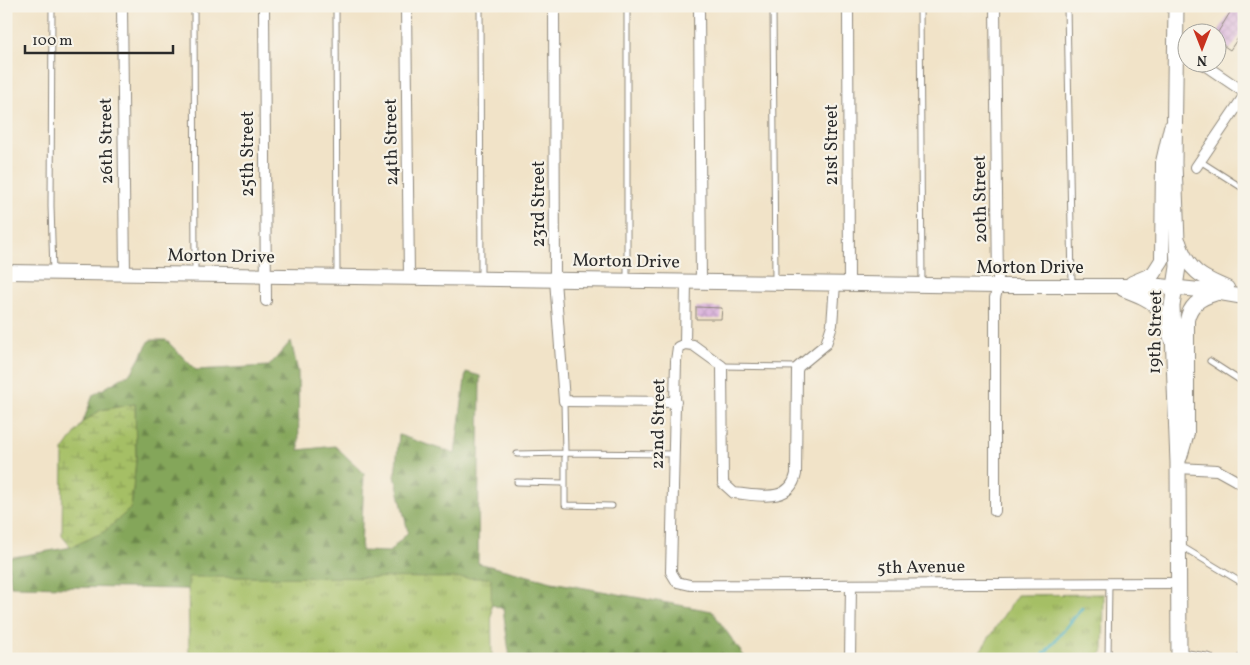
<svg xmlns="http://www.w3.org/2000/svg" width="1250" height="665" font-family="Vollkorn,serif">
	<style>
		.forest { fill: url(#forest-firs); stroke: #586842 }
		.wetland { fill: url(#wetland-marsh); stroke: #687548 }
		.park { fill: url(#park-tufts); stroke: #687548 }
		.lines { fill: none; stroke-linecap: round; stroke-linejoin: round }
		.stream { stroke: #3dacba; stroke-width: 3 }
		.building { fill: url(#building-cross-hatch) }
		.lane-casing { stroke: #8e877a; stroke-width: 7 }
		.street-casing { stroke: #8e877a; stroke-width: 12 }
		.secondary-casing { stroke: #8e877a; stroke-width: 16 }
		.primary-casing { stroke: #8e877a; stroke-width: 17 }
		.lane { stroke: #fff; stroke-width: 5 }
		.street { stroke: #fff; stroke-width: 10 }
		.secondary { stroke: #fff; stroke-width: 14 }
		.primary { stroke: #fff; stroke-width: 15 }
		.labels { text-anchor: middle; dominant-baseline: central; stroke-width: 4.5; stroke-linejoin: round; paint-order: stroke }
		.street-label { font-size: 18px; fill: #2b2b2b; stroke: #f7f3e8 }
	</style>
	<defs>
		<pattern id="forest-firs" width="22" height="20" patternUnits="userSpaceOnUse" patternTransform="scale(1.25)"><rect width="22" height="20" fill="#84a65a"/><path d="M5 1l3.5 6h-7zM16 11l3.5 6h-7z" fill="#6c874b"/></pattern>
		<pattern id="wetland-marsh" width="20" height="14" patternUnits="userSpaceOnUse" patternTransform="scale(1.25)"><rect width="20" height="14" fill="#a5bf65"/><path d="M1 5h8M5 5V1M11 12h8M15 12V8" fill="none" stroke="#879b53"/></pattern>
		<pattern id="park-tufts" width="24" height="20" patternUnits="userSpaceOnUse" patternTransform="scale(1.25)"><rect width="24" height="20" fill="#a5bf65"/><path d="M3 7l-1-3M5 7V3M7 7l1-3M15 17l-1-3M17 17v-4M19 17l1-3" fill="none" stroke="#879b53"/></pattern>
		<pattern id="building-cross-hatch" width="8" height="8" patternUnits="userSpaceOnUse" patternTransform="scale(1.25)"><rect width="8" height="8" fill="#dab2dd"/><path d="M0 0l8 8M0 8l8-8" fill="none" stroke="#bb99be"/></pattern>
	</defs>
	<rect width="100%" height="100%" fill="#f7f3e8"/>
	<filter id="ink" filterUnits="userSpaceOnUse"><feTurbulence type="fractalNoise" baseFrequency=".02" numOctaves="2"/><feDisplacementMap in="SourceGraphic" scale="10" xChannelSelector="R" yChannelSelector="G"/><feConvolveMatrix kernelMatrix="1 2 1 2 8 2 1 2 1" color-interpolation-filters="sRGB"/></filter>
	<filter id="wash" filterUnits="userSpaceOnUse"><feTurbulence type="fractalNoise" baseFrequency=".0096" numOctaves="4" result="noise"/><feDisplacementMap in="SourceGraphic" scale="20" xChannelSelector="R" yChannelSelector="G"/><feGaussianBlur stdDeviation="1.12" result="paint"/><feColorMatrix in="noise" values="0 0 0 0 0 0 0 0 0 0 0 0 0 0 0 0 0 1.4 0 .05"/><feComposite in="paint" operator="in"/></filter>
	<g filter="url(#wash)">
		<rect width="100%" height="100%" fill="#f1e3c8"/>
		<path class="forest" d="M 150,340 L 166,340 L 196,370 L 269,366 L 291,341 L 298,372 L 299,450 L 335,446 L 364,473 L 361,551 L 389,552 L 408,532 L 395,476 L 399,435 L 455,454 L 466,372 L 480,376 L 478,563 L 552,582 L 712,611 L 746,659 L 510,659 L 503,609 L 465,594 L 11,586 L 8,558 L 72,547 L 131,508 L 136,460 L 135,404 L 101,410 L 83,422 L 93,395 L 132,372 Z"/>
		<path class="wetland" d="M 135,404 L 136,460 L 131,508 L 104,532 L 71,547 L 62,536 L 63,451 L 83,422 L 101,410 Z"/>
		<path class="park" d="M 188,577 L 491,578 L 492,659 L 189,659 Z
			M 1104,594 L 1103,651 L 1096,659 L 975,659 L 1017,595 Z"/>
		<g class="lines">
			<path class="stream" d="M 1040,659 L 1082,608"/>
		</g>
		<g id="blocks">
			<path class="building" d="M 1234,6 L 1244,9 L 1244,29 L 1230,50 L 1218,42 L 1218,32 Z
				M 696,307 L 722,308 L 721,319 L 696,319 Z"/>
		</g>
	</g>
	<g filter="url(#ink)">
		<use href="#blocks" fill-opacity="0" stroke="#8e877a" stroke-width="1"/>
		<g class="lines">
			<defs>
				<path id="lane" d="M 52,6 L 51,206 L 53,272
					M 194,6 L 195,274
					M 336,6 L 337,275
					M 480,6 L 481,278
					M 773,6 L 775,282
					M 920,6 L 922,285
					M 1067,6 L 1072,284
					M 1200,161 L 1244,189
					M 627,280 L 627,6
					M 1210,361 L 1244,383
					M 722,366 L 798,367
					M 564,401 L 565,453 L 674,454
					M 517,454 L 565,453 L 565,505 L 612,506
					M 517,482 L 564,483
					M 1181,546 L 1244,584
					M 1108,659 L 1109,583"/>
				<path id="street" d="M 122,6 L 125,275
					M 264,6 L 266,301
					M 406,6 L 409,277
					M 554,6 L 555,280 L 564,401 L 676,402
					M 699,6 L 701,282
					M 848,6 L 849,284
					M 995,6 L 998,286 L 995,298 L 995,511
					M 1176,46 L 1188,54
					M 1200,62 L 1244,92
					M 1196,167 L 1244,96
					M 686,282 L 685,344 L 678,347 L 676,361 L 671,572 L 677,582 L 690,585 C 853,586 1016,583 1179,583
					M 685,344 L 693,345 L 722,366 L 723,483 L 734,493 C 758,495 790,504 796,474 L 797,371 L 798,367 L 826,344 L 832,325 L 835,284
					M 1178,468 L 1217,470 L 1244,485
					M 1179,654 L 1209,659
					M 850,659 L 851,586
					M 1242,659 L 1244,656"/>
				<path id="secondary" d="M 1179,242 C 1188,271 1201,277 1227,288
					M 6,272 L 998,286 L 1160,286 L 1209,291 L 1244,297
					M 1132,283 L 1153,274 L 1162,260 L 1163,162 L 1171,127
					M 1123,289 C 1156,302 1159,303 1171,338
					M 1180,457 L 1187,433 L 1187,320 C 1190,305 1200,298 1214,294"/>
				<path id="primary" d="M 1176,6 L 1174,163 L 1178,267 L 1172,306 L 1178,463 L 1179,659"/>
			</defs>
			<use href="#lane" class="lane-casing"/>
			<use href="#street" class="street-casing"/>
			<use href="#secondary" class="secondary-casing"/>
			<use href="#primary" class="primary-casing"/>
			<use href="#lane" class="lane"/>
			<use href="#street" class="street"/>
			<use href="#secondary" class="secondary"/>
			<use href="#primary" class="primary"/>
		</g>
	</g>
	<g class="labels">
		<g class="street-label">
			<text transform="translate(107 141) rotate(-91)">26th Street</text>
			<text transform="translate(392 142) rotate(-91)">24th Street</text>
			<text transform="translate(832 145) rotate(-90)">21st Street</text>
			<text transform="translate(248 154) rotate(-90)">25th Street</text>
			<text transform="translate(981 199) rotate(-91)">20th Street</text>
			<text transform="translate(539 204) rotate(-90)">23rd Street</text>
			<text transform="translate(221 257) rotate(1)">Morton Drive</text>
			<text transform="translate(626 262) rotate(1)">Morton Drive</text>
			<text x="1030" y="268">Morton Drive</text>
			<text transform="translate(1156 332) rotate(-89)">19th Street</text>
			<text transform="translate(659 424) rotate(-89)">22nd Street</text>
			<text transform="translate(921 568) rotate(-1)">5th Avenue</text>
		</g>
	</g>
	<rect width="1250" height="665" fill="none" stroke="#f7f3e8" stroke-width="25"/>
	<g transform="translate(1202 48) rotate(180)"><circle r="24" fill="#f7f3e8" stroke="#a5a39c"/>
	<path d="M0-4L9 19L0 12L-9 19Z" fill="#c8321e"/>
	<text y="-8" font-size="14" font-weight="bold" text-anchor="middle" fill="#2b2b2b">N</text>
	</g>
	<path d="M25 45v8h148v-8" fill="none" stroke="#2b2b2b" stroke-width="2.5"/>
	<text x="32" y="45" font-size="15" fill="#2b2b2b" stroke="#f7f3e8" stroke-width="4" paint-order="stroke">100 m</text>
</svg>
